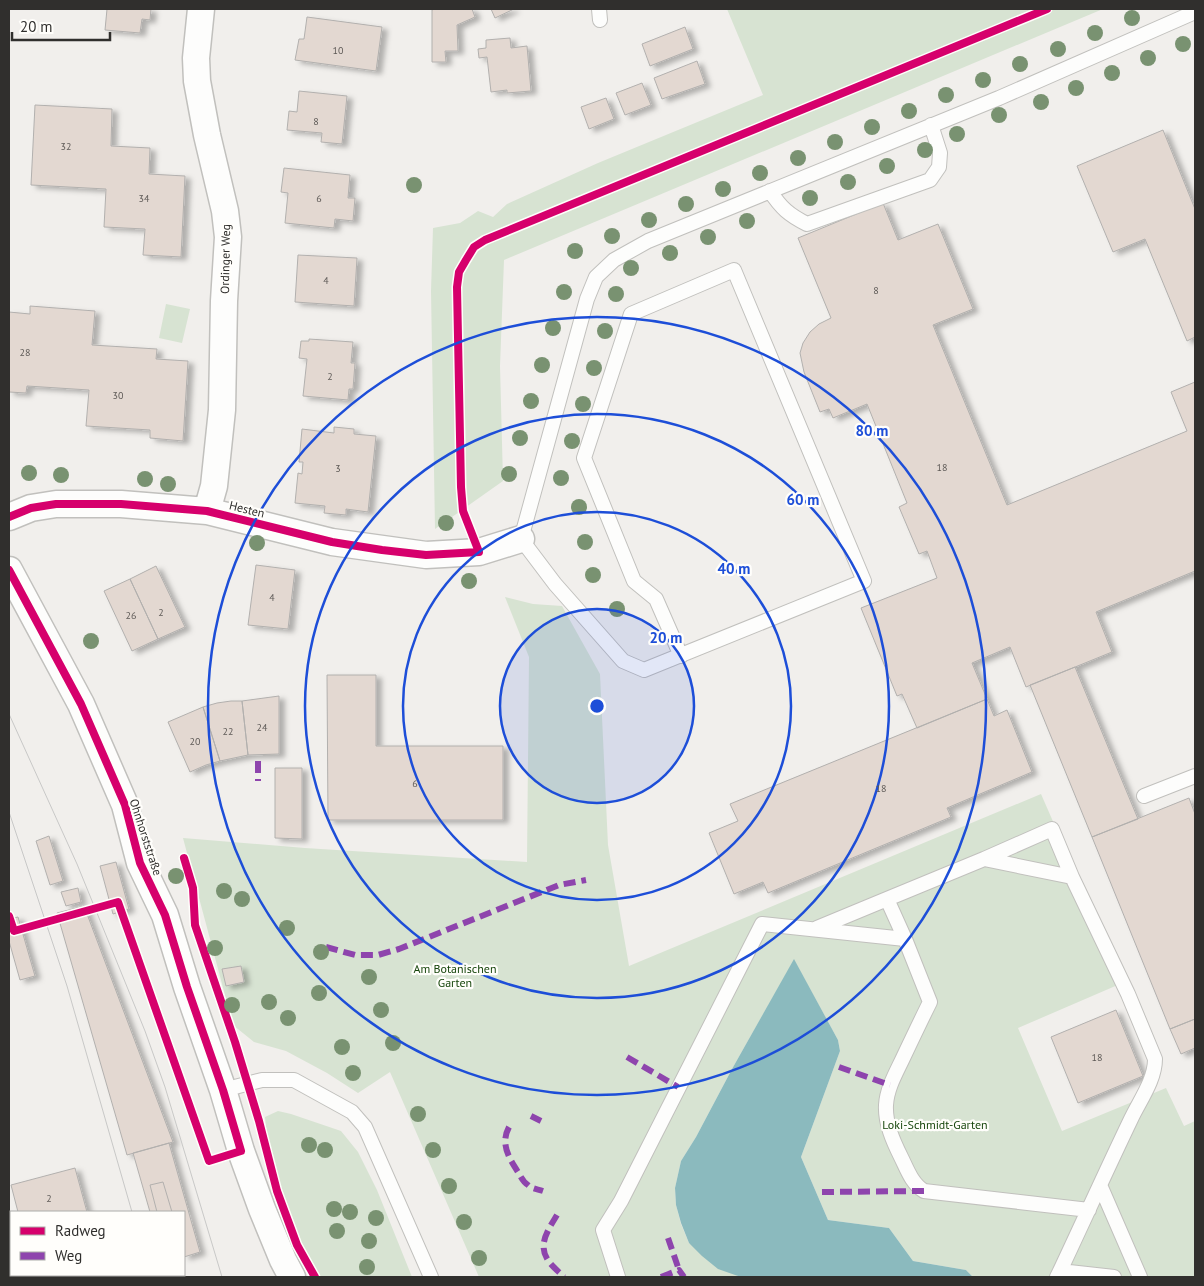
<svg xmlns="http://www.w3.org/2000/svg" width="1204" height="1286" font-family="'PT Sans',sans-serif">
	<style>
		.green { fill: #d7e3d2 }
		.water { fill: #8bbabe }
		.building { fill: #e3d8d1; stroke: #b2b0ae; filter: url(#shadow) }
		.lines { fill: none; stroke-linecap: round; stroke-linejoin: round }
		.service-casing { stroke: #c1c0bd; stroke-width: 16 }
		.minor-casing { stroke: #c1c0bd; stroke-width: 29 }
		.service { stroke: #fdfdfc; stroke-width: 14 }
		.minor { stroke: #fdfdfc; stroke-width: 26 }
		.tram { stroke: #c8c8c7; stroke-width: 1 }
		.quiet { stroke: #8e44ad; stroke-width: 6; stroke-dasharray: 12 6; stroke-linecap: butt }
		.cycleway-casing { stroke: #fffefb; stroke-width: 11 }
		.cycleway { stroke: #d6006c; stroke-width: 8 }
		.tree { fill: #799271 }
		.ring { fill: none; stroke: #1d4ed8; stroke-width: 2.5 }
		.labels { text-anchor: middle; dominant-baseline: central; stroke-width: 4.5; stroke-linejoin: round; paint-order: stroke }
		.number-label { font-size: 10px; fill: #5d5956 }
		.street-label { font-size: 12px; fill: #302f2d; stroke: #fffefb }
		.park-label { font-size: 12px; fill: #17460c; stroke: #fffefb }
		.centre { fill: #1d4ed8; stroke: #fffefb; stroke-width: 2.5 }
		.ring-label { font-size: 15px; text-anchor: middle; font-weight: bold; fill: #1d4ed8; stroke: #fffefb; stroke-width: 4.5; stroke-linejoin: round; paint-order: stroke }
	</style>
	<defs>
		<filter id="shadow"><feDropShadow dx="5.5" dy="3" stdDeviation="2.5" flood-color="#0004"/></filter>
	</defs>
	<rect width="100%" height="100%" fill="#f1efec"/>
	<path class="green" d="M 727,9 L 1103,9 L 504,260 L 500,366 L 503,481 L 435,529 L 431,291 L 433,228 L 460,223 L 478,211 L 493,217 L 507,204 L 598,163 L 763,95 Z
		M 166,304 L 190,309 L 182,343 L 159,338 Z
		M 505,597 L 533,604 L 562,606 L 600,674 L 608,845 L 629,966 L 1041,794 L 1062,842 L 1120,984 L 1018,1028 L 1062,1131 L 1166,1088 L 1184,1126 L 1195,1121 L 1195,1277 L 973,1277 L 966,1270 L 913,1261 L 889,1228 L 828,1220 L 801,1157 L 840,1051 L 838,1040 L 794,960 L 732,1069 L 696,1137 L 681,1161 L 675,1188 L 676,1205 L 681,1224 L 689,1243 L 738,1276 L 748,1277 L 479,1277 L 390,1072 L 358,1093 L 327,1073 L 286,1051 L 254,1042 L 233,1025 L 183,838 L 305,848 L 527,862 L 529,657 Z
		M 278,1111 L 291,1114 L 341,1131 L 358,1152 L 377,1190 L 412,1277 L 320,1277 L 301,1242 L 281,1189 L 267,1137 L 265,1117 Z"/>
	<path class="water" d="M 794,959 L 838,1040 L 840,1051 L 801,1157 L 828,1220 L 889,1228 L 913,1261 L 966,1270 L 973,1277 L 748,1277 L 738,1276 L 718,1269 L 702,1256 L 689,1243 L 681,1223 L 676,1205 L 675,1188 L 681,1161 L 696,1137 L 732,1069 Z"/>
	<path class="building" d="M 107,9 L 151,9 L 150,20 L 142,19 L 140,33 L 105,30 Z
		M 434,9 L 472,9 L 475,17 L 457,25 L 458,51 L 445,51 L 446,62 L 432,62 L 432,10 Z
		M 491,9 L 514,9 L 495,18 Z
		M 307,17 L 382,27 L 376,71 L 295,60 L 299,39 L 304,39 Z
		M 685,27 L 693,49 L 650,66 L 642,44 Z
		M 510,38 L 511,48 L 527,46 L 531,91 L 507,93 L 507,90 L 491,92 L 487,57 L 479,58 L 478,49 L 486,48 L 486,40 Z
		M 697,61 L 705,84 L 662,99 L 654,78 Z
		M 642,83 L 651,105 L 625,115 L 616,93 Z
		M 299,91 L 347,96 L 342,144 L 321,142 L 322,133 L 287,130 L 289,111 L 297,112 Z
		M 606,98 L 614,119 L 589,129 L 581,107 Z
		M 35,105 L 112,109 L 111,146 L 150,148 L 149,174 L 185,176 L 181,257 L 143,255 L 145,229 L 104,227 L 106,189 L 31,185 Z
		M 1163,130 L 1195,209 L 1195,337 L 1187,341 L 1145,239 L 1113,252 L 1077,166 Z
		M 284,168 L 350,175 L 348,198 L 355,198 L 353,221 L 335,219 L 334,228 L 285,223 L 288,193 L 281,192 Z
		M 883,203 L 898,240 L 938,224 L 973,309 L 933,325 L 1007,505 L 1187,431 L 1171,392 L 1195,382 L 1195,571 L 1096,612 L 1112,652 L 1026,687 L 1010,647 L 972,663 L 987,699 L 917,728 L 902,694 L 897,696 L 861,608 L 937,578 L 927,551 L 919,554 L 899,507 L 907,503 L 867,404 L 833,418 L 829,409 L 820,412 L 804,372 L 800,353 L 803,343 L 810,332 L 819,324 L 831,318 L 798,238 Z
		M 298,255 L 357,258 L 354,306 L 295,302 Z
		M 30,306 L 95,311 L 92,345 L 157,349 L 156,359 L 188,361 L 183,441 L 150,438 L 150,430 L 86,426 L 89,390 L 27,386 L 26,393 L 9,392 L 9,312 L 30,314 Z
		M 309,339 L 353,342 L 351,363 L 355,363 L 353,389 L 349,389 L 348,400 L 303,396 L 307,359 L 299,358 L 301,341 L 309,341 Z
		M 334,427 L 354,429 L 354,434 L 376,436 L 368,512 L 346,509 L 346,515 L 324,513 L 325,506 L 295,503 L 298,473 L 302,474 L 303,462 L 299,462 L 302,429 L 334,433 Z
		M 256,565 L 295,570 L 288,629 L 248,625 Z
		M 156,566 L 185,627 L 158,639 L 130,579 Z
		M 130,579 L 158,639 L 132,651 L 104,591 Z
		M 1075,667 L 1138,819 L 1092,837 L 1030,685 Z
		M 327,675 L 376,675 L 376,746 L 503,746 L 503,820 L 328,820 Z
		M 279,696 L 279,754 L 248,755 L 242,701 Z
		M 987,699 L 994,716 L 1007,710 L 1032,772 L 947,808 L 951,817 L 768,893 L 763,882 L 734,894 L 709,833 L 738,821 L 730,804 Z
		M 231,701 L 242,701 L 248,755 L 220,761 L 203,707 L 217,703 Z
		M 203,707 L 220,761 L 206,765 L 190,772 L 168,722 Z
		M 275,768 L 302,768 L 302,839 L 275,838 Z
		M 1189,798 L 1195,814 L 1195,1019 L 1170,1029 L 1092,837 Z
		M 49,836 L 63,881 L 50,885 L 36,841 Z
		M 116,862 L 129,909 L 113,914 L 100,866 Z
		M 78,888 L 81,902 L 66,906 L 61,892 Z
		M 84,906 L 173,1142 L 127,1155 L 57,913 Z
		M 18,917 L 35,976 L 20,980 L 9,941 L 9,919 Z
		M 241,966 L 244,982 L 226,986 L 222,969 Z
		M 1116,1010 L 1143,1076 L 1078,1103 L 1051,1037 Z
		M 1195,1019 L 1195,1048 L 1181,1054 L 1170,1029 Z
		M 169,1143 L 200,1252 L 184,1257 L 184,1212 L 150,1212 L 133,1153 Z
		M 75,1168 L 87,1212 L 18,1212 L 11,1185 Z
		M 163,1182 L 172,1212 L 157,1212 L 150,1185 Z
		M 61,1275 L 92,1275 L 93,1277 L 62,1277 Z"/>
	<g class="lines">
		<defs>
			<path id="service" d="M 599,9 L 600,20
				M 770,191 C 781,208 789,215 807,224 L 930,180 L 939,167 L 940,153 L 931,125
				M 681,656 L 656,599 L 634,581 L 584,458 L 631,314 L 734,270 L 864,581 L 644,670 L 623,661 L 555,584 L 521,539 L 587,299 L 596,277 L 614,260 L 648,241 L 999,98 L 1195,12
				M 1144,796 L 1195,776
				M 887,899 L 984,859 L 1052,829 L 1072,877 L 984,859
				M 817,928 L 887,899 L 905,939
				M 223,1090 L 262,1080 L 294,1080 L 352,1112 L 365,1127 L 431,1277
				M 1100,1185 L 1140,1277
				M 1060,1271 C 1084,1220 1107,1169 1131,1119 C 1140,1100 1155,1080 1155,1059 L 1128,994 L 1072,877
				M 618,1277 L 603,1230 L 621,1201 L 762,924 L 905,939 L 930,1002 C 921,1020 912,1039 903,1058 C 896,1073 887,1088 886,1105 C 885,1123 893,1141 901,1157 C 907,1169 912,1184 924,1191 L 1089,1210
				M 1057,1277 L 1060,1271 L 1114,1277"/>
			<path id="minor" d="M 201,9 L 196,58 L 197,81 L 207,135 L 225,211 L 228,237 L 224,301 L 222,410 L 214,486 L 207,511
				M 9,517 L 31,508 L 56,504 L 121,504 L 207,511 L 332,542 L 426,555 L 479,552 L 521,539
				M 9,570 L 81,704 L 125,805 L 140,863 L 165,915 L 187,987 L 223,1090 L 241,1151 L 262,1209 L 283,1260 L 292,1277
				M 9,1256 L 11,1259
				M 23,1275 L 25,1277"/>
		</defs>
		<use href="#service" class="service-casing"/>
		<use href="#minor" class="minor-casing"/>
		<use href="#service" class="service"/>
		<use href="#minor" class="minor"/>
		<path class="tram" d="M 9,714 L 77,864 L 145,1031 L 165,1087 L 222,1277
			M 9,812 L 67,986 L 132,1212
			M 150,1275 L 151,1277"/>
		<path class="quiet" d="M 258,761 L 258,781
			M 326,947 L 355,955 L 378,955 L 399,949 L 559,885 L 586,880
			M 627,1057 L 678,1087
			M 839,1067 L 890,1085
			M 531,1116 L 541,1121
			M 509,1127 C 500,1144 509,1158 518,1172 C 521,1177 523,1182 528,1185 C 532,1189 537,1189 543,1191
			M 822,1192 L 924,1191
			M 557,1215 C 548,1230 536,1246 550,1263 C 554,1268 559,1272 564,1277
			M 668,1238 L 679,1270
			M 9,1256 L 11,1259
			M 23,1275 L 25,1277
			M 661,1277 L 679,1270 L 684,1277"/>
		<defs>
			<path id="cycleway" d="M 9,517 L 31,508 L 56,504 L 121,504 L 207,511 L 332,542 L 382,550 L 426,555 L 479,552 L 463,511 L 461,487 L 457,287 L 459,272 L 466,260 L 474,247 L 485,240 L 1047,9
				M 9,570 L 81,704 L 125,805 L 140,863 L 165,915 L 187,987 L 223,1090 L 241,1151 L 209,1161 L 118,902 L 14,931 L 9,916
				M 184,858 L 193,888 L 195,925 L 235,1042 L 259,1121 L 277,1191 L 297,1245 L 315,1277"/>
		</defs>
		<use href="#cycleway" class="cycleway-casing"/>
		<use href="#cycleway" class="cycleway"/>
	</g>
	<g class="tree">
		<circle cx="1132" cy="18" r="8"/>
		<circle cx="1095" cy="33" r="8"/>
		<circle cx="1183" cy="44" r="8"/>
		<circle cx="1058" cy="49" r="8"/>
		<circle cx="1148" cy="58" r="8"/>
		<circle cx="1020" cy="64" r="8"/>
		<circle cx="1112" cy="73" r="8"/>
		<circle cx="983" cy="80" r="8"/>
		<circle cx="1076" cy="88" r="8"/>
		<circle cx="946" cy="95" r="8"/>
		<circle cx="1041" cy="102" r="8"/>
		<circle cx="909" cy="111" r="8"/>
		<circle cx="999" cy="115" r="8"/>
		<circle cx="872" cy="127" r="8"/>
		<circle cx="957" cy="134" r="8"/>
		<circle cx="835" cy="142" r="8"/>
		<circle cx="925" cy="150" r="8"/>
		<circle cx="798" cy="158" r="8"/>
		<circle cx="887" cy="166" r="8"/>
		<circle cx="760" cy="173" r="8"/>
		<circle cx="848" cy="182" r="8"/>
		<circle cx="414" cy="185" r="8"/>
		<circle cx="723" cy="189" r="8"/>
		<circle cx="810" cy="198" r="8"/>
		<circle cx="686" cy="204" r="8"/>
		<circle cx="649" cy="220" r="8"/>
		<circle cx="747" cy="221" r="8"/>
		<circle cx="612" cy="236" r="8"/>
		<circle cx="708" cy="237" r="8"/>
		<circle cx="575" cy="251" r="8"/>
		<circle cx="670" cy="253" r="8"/>
		<circle cx="631" cy="268" r="8"/>
		<circle cx="564" cy="292" r="8"/>
		<circle cx="616" cy="294" r="8"/>
		<circle cx="553" cy="328" r="8"/>
		<circle cx="605" cy="331" r="8"/>
		<circle cx="542" cy="365" r="8"/>
		<circle cx="594" cy="368" r="8"/>
		<circle cx="531" cy="401" r="8"/>
		<circle cx="583" cy="404" r="8"/>
		<circle cx="520" cy="438" r="8"/>
		<circle cx="572" cy="441" r="8"/>
		<circle cx="29" cy="473" r="8"/>
		<circle cx="509" cy="474" r="8"/>
		<circle cx="61" cy="475" r="8"/>
		<circle cx="561" cy="478" r="8"/>
		<circle cx="145" cy="479" r="8"/>
		<circle cx="168" cy="484" r="8"/>
		<circle cx="579" cy="507" r="8"/>
		<circle cx="446" cy="523" r="8"/>
		<circle cx="585" cy="542" r="8"/>
		<circle cx="257" cy="543" r="8"/>
		<circle cx="593" cy="575" r="8"/>
		<circle cx="469" cy="581" r="8"/>
		<circle cx="617" cy="609" r="8"/>
		<circle cx="91" cy="641" r="8"/>
		<circle cx="176" cy="876" r="8"/>
		<circle cx="224" cy="891" r="8"/>
		<circle cx="242" cy="899" r="8"/>
		<circle cx="287" cy="928" r="8"/>
		<circle cx="215" cy="948" r="8"/>
		<circle cx="321" cy="952" r="8"/>
		<circle cx="369" cy="977" r="8"/>
		<circle cx="319" cy="993" r="8"/>
		<circle cx="269" cy="1002" r="8"/>
		<circle cx="232" cy="1005" r="8"/>
		<circle cx="381" cy="1010" r="8"/>
		<circle cx="288" cy="1018" r="8"/>
		<circle cx="393" cy="1043" r="8"/>
		<circle cx="342" cy="1047" r="8"/>
		<circle cx="353" cy="1073" r="8"/>
		<circle cx="418" cy="1114" r="8"/>
		<circle cx="309" cy="1145" r="8"/>
		<circle cx="325" cy="1150" r="8"/>
		<circle cx="433" cy="1150" r="8"/>
		<circle cx="449" cy="1186" r="8"/>
		<circle cx="334" cy="1209" r="8"/>
		<circle cx="350" cy="1212" r="8"/>
		<circle cx="376" cy="1218" r="8"/>
		<circle cx="464" cy="1222" r="8"/>
		<circle cx="337" cy="1231" r="8"/>
		<circle cx="369" cy="1241" r="8"/>
		<circle cx="479" cy="1258" r="8"/>
		<circle cx="367" cy="1267" r="8"/>
	</g>
	<circle cx="597" cy="706" r="97" fill="#1d4ed8" fill-opacity=".12"/>
	<g class="ring">
		<circle cx="597" cy="706" r="97"/>
		<circle cx="597" cy="706" r="194"/>
		<circle cx="597" cy="706" r="292"/>
		<circle cx="597" cy="706" r="389"/>
	</g>
	<g class="labels">
		<g class="number-label">
			<text x="338" y="50">10</text>
			<text x="316" y="121">8</text>
			<text x="66" y="146">32</text>
			<text x="144" y="198">34</text>
			<text x="319" y="198">6</text>
			<text x="326" y="280">4</text>
			<text x="876" y="290">8</text>
			<text x="25" y="352">28</text>
			<text x="330" y="376">2</text>
			<text x="118" y="395">30</text>
			<text x="942" y="467">18</text>
			<text x="338" y="468">3</text>
			<text x="272" y="597">4</text>
			<text x="161" y="612">2</text>
			<text x="131" y="615">26</text>
			<text x="262" y="727">24</text>
			<text x="228" y="731">22</text>
			<text x="195" y="741">20</text>
			<text x="415" y="783">6</text>
			<text x="881" y="788">18</text>
			<text x="1097" y="1057">18</text>
			<text x="49" y="1198">2</text>
		</g>
		<g class="street-label">
			<text transform="translate(225 259) rotate(-89)">Ordinger Weg</text>
			<text transform="translate(247 509) rotate(14)">Hesten</text>
			<text transform="translate(146 837) rotate(72)">Ohnhorststraße</text>
		</g>
		<g class="park-label">
			<text x="455" y="968">Am Botanischen<tspan x="455" dy="14">Garten</tspan></text>
			<text x="935" y="1124">Loki-Schmidt-Garten</text>
		</g>
	</g>
	<circle cx="597" cy="706" r="8" class="centre"/>
	<g class="ring-label">
		<text x="872" y="436">80 m</text>
		<text x="803" y="505">60 m</text>
		<text x="734" y="574">40 m</text>
		<text x="666" y="643">20 m</text>
	</g>
	<rect width="1204" height="1286" fill="none" stroke="#302f2d" stroke-width="20"/>
	<rect x="10" y="1211" width="175" height="65" fill="#fffefb" stroke="#acaba9"/>
	<rect x="20" y="1227" width="25" height="8" fill="#d6006c" stroke="#acaba9"/>
	<text x="55" y="1236" font-size="15" fill="#302f2d">Radweg</text>
	<rect x="20" y="1252" width="25" height="8" fill="#8e44ad" stroke="#acaba9"/>
	<text x="55" y="1261" font-size="15" fill="#302f2d">Weg</text>
	<path d="M12 32v8h98v-8" fill="none" stroke="#302f2d" stroke-width="2.5"/>
	<text x="20" y="32" font-size="15" fill="#302f2d" stroke="#fffefb" stroke-width="4" paint-order="stroke">20 m</text>
</svg>
